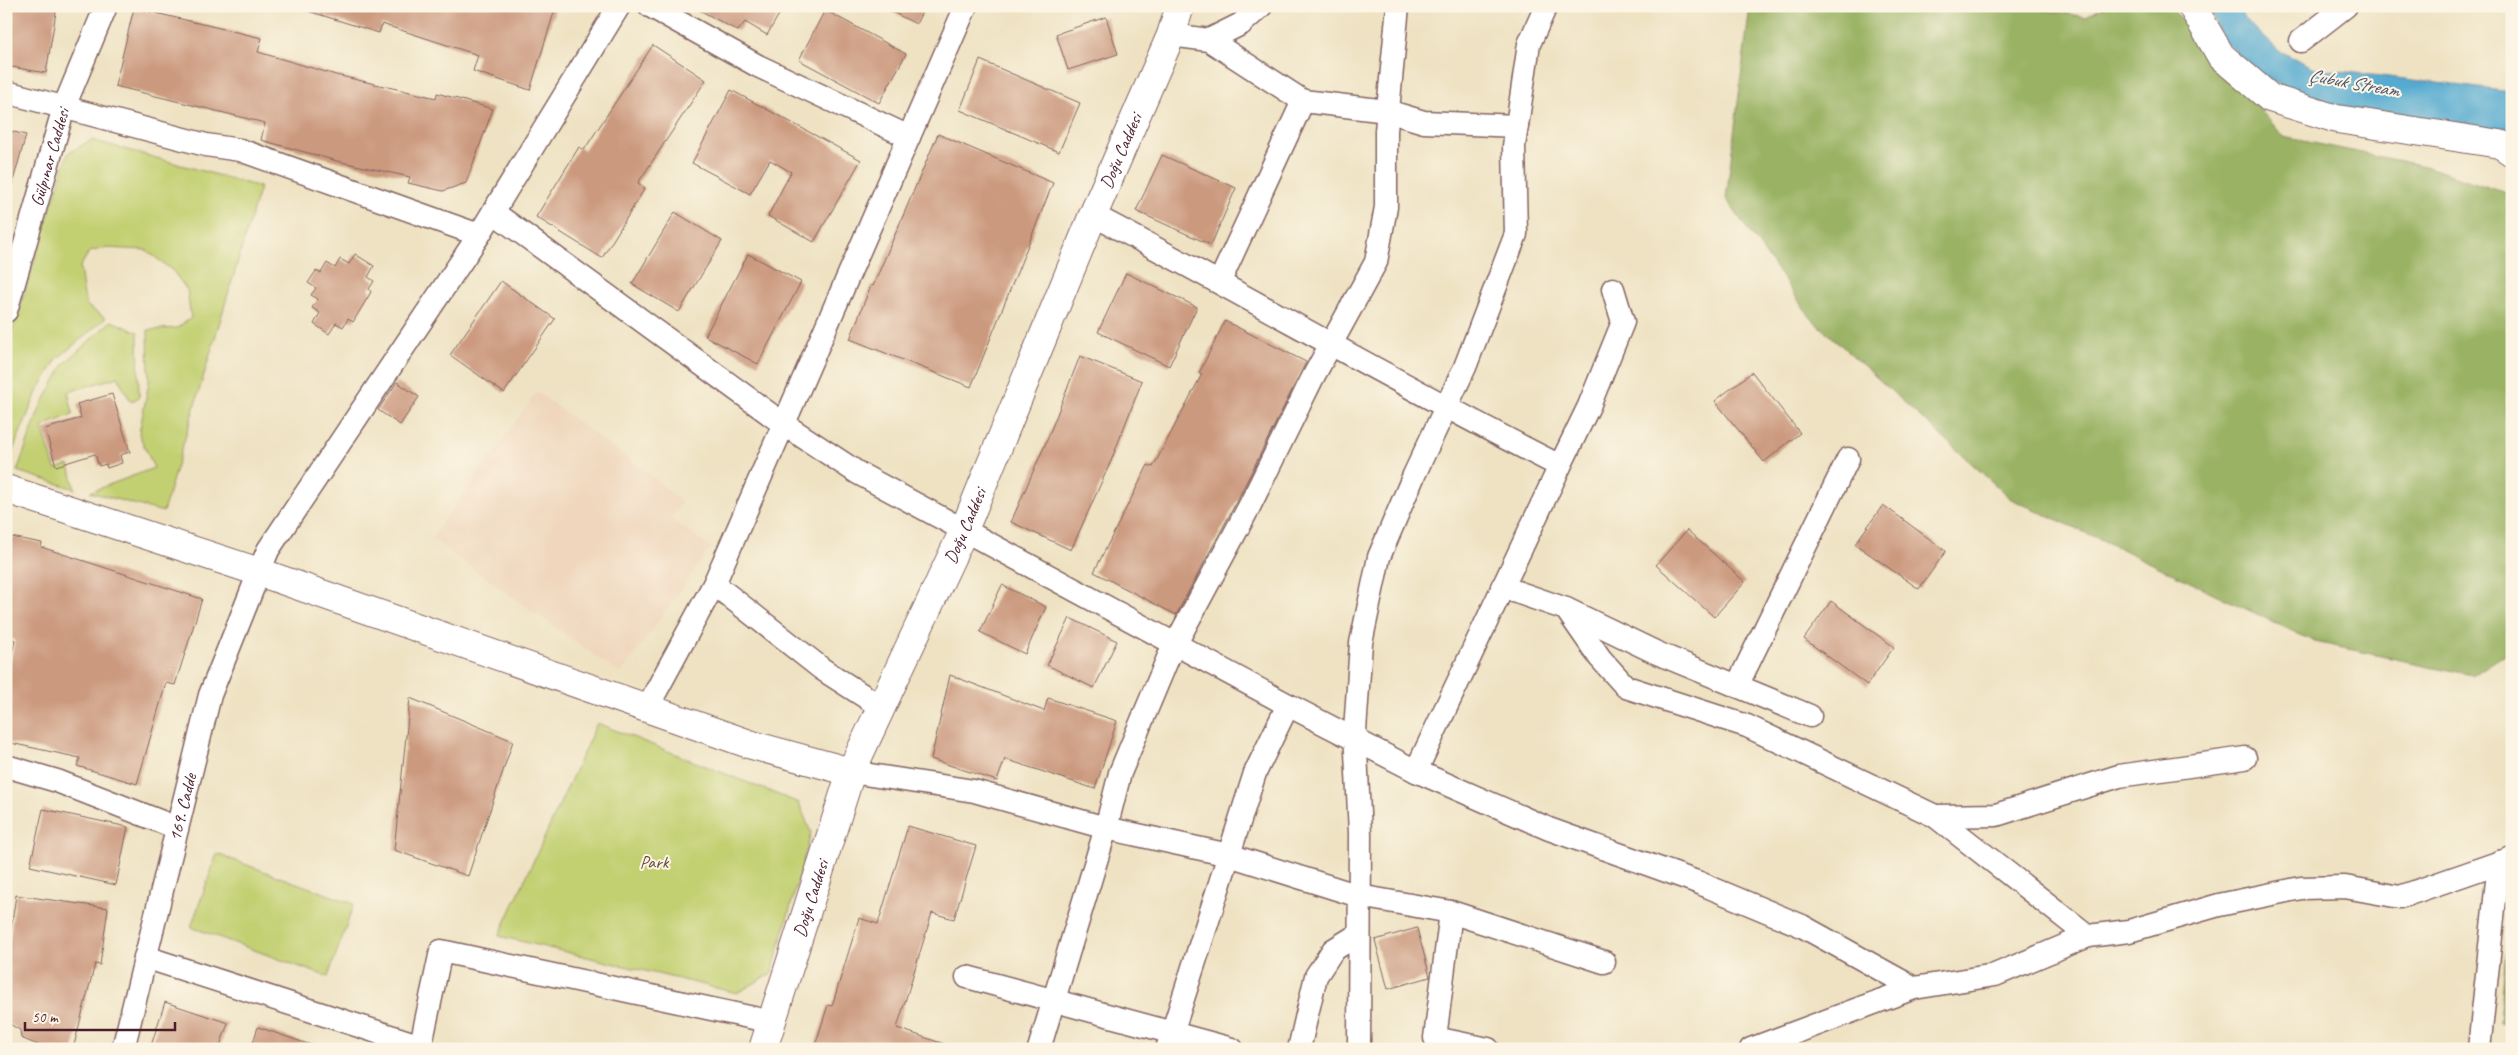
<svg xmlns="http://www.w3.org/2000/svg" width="2518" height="1055" font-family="Caveat,sans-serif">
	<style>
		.built { fill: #efd6bc }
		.green { fill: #c3d072; stroke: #86784e }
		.forest { fill: #9ab264; stroke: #726848 }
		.water { fill: #54aad0; stroke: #4f647e }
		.building { fill: #cb997e }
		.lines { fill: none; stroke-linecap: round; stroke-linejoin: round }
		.minor-casing { stroke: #836360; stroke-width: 25 }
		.tertiary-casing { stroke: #836360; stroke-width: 30 }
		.minor { stroke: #fff; stroke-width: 22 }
		.tertiary { stroke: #fff; stroke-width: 28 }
		.labels { text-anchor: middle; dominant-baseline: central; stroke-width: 4; stroke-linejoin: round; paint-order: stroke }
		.street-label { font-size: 18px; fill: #4a1f2b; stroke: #fcf5e5 }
		.park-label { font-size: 18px; fill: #684b3d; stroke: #fcf5e5 }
		.water-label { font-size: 19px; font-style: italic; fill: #4e576d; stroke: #fcf5e5 }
	</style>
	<rect width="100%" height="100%" fill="#fcf5e5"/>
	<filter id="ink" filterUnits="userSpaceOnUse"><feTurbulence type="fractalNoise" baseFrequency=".02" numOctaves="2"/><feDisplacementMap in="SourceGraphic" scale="10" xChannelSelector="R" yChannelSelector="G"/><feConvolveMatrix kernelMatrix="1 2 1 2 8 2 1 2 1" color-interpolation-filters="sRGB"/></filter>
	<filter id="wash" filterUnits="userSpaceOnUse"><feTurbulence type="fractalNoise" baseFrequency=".0096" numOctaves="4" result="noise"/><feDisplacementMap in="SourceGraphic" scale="20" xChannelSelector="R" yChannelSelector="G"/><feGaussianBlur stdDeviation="1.12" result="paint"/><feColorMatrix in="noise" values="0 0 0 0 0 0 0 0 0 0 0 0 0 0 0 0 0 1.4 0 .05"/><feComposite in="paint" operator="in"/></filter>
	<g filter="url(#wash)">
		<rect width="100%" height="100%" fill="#eee2c2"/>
		<path class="built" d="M 537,392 L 654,478 L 682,502 L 671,519 L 711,547 L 621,674 L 431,539 Z"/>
		<path class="green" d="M 92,140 L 260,187 L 163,512 L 90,492 L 154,468 L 139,434 L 149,382 L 148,330 L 177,328 L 191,318 L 187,290 L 173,271 L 146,250 L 105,248 L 89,252 L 80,267 L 83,291 L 87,306 L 106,318 L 57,359 L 37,392 L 6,467 L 6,351 L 68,153 Z
			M 111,321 L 138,332 L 139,397 L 131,402 L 118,377 L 68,392 L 73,414 L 42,427 L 55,469 L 69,465 L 75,489 L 17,471 L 40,408 L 64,364 Z
			M 597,723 L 799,803 L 811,833 L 772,973 L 737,993 L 499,936 Z
			M 217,854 L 354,904 L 328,977 L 191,927 Z"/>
		<path class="forest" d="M 1750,6 L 2022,6 L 2085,17 L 2106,6 L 2169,6 L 2284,137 L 2425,166 L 2512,195 L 2512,649 L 2472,675 L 2315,642 L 2113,545 L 2011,499 L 1811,318 L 1726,199 Z
			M 2512,878 L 2512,1025 L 2500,1022 Z"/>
		<path class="water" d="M 2208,6 L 2239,6 L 2243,17 L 2279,51 L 2315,68 L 2512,92 L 2512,132 L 2337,107 L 2288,89 L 2253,69 L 2222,39 Z"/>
		<g id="blocks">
			<path class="building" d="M 6,6 L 57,6 L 46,73 L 6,66 Z
				M 306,6 L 556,6 L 530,90 L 473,71 L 478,55 L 382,24 L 379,33 L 305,10 Z
				M 692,6 L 784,6 L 767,35 L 745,22 L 738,31 Z
				M 881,6 L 925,6 L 916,24 Z
				M 134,8 L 262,38 L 258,52 L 336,75 L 436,98 L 437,93 L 493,109 L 466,183 L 443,191 L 408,183 L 410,177 L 337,161 L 261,140 L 265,123 L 115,86 Z
				M 825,10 L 906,54 L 879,103 L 799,60 Z
				M 1106,17 L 1118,54 L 1068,70 L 1056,34 Z
				M 653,45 L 706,80 L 638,183 L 645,188 L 602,258 L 536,217 L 579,147 L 584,150 Z
				M 980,60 L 1080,103 L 1059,152 L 960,110 Z
				M 731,90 L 861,160 L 814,242 L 768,216 L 791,172 L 770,160 L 750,194 L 692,163 Z
				M 6,130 L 26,135 L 11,188 L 6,187 Z
				M 938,134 L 1053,183 L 971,387 L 850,339 L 871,285 L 873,286 Z
				M 1162,155 L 1236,188 L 1211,245 L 1136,211 Z
				M 675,212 L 722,241 L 679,312 L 632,284 Z
				M 355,254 L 374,266 L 368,277 L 374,281 L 369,289 L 371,292 L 353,322 L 348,319 L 343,327 L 336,323 L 329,334 L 314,324 L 320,313 L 312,308 L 318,299 L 311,295 L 316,288 L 308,283 L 316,271 L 321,273 L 327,263 L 335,268 L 340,259 L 349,264 Z
				M 748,254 L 801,282 L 758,364 L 705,336 Z
				M 1126,273 L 1197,307 L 1169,366 L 1098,332 Z
				M 501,281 L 555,319 L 504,393 L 450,355 Z
				M 1225,321 L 1306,362 L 1237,501 L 1176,615 L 1094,572 L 1148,465 L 1153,467 L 1202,374 L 1199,373 Z
				M 1080,356 L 1142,381 L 1111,461 L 1071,550 L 1011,522 L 1047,440 Z
				M 1752,372 L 1800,433 L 1764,462 L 1715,401 Z
				M 397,382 L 419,397 L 400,425 L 378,410 Z
				M 112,394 L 130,452 L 120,455 L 122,463 L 107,468 L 106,464 L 99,466 L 95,454 L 56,466 L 45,429 L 81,418 L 77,404 Z
				M 1883,505 L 1946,551 L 1919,589 L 1855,544 Z
				M 1687,530 L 1745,582 L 1714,617 L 1656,565 Z
				M 6,536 L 42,543 L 41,547 L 202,599 L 175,685 L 166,683 L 137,784 L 77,766 L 80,758 L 6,742 L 6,682 L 15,640 L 6,638 Z
				M 1002,585 L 1046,607 L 1025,654 L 980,632 Z
				M 1831,601 L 1894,647 L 1867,685 L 1804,639 Z
				M 1070,618 L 1117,641 L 1094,688 L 1047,665 Z
				M 950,675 L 1044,711 L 1048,698 L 1117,721 L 1095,789 L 1005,759 L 997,781 L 931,759 Z
				M 410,698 L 513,741 L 468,876 L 394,850 Z
				M 43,809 L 128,827 L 116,885 L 30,866 Z
				M 908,826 L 976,846 L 954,919 L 932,913 L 897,1028 L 950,1046 L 950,1049 L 814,1049 L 828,1005 L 832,1006 L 859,918 L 878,924 Z
				M 16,895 L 108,908 L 100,965 L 95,964 L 73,1049 L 39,1049 L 38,1045 L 21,1038 L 20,1030 L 6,1022 L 6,963 Z
				M 1417,928 L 1430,977 L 1388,989 L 1375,940 Z
				M 165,1002 L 228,1023 L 219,1049 L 150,1049 Z
				M 258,1027 L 314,1046 L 314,1049 L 251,1049 Z"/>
		</g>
	</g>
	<g filter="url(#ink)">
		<use href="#blocks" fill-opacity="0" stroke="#836360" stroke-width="1"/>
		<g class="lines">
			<defs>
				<g id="minor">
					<path d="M 650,6 L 758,66 L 909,137"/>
					<path d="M 1171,35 L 1209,40 L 1241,24 L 1261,6"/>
					<path d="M 1209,40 L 1303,101"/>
					<path d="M 2301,41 L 2346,6"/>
					<path d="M 6,92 L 206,145 L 240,150 L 479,235"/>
					<path d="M 493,212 L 782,423 L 858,473 L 1288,705 L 1416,771 L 1560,466"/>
					<path d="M 1093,215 C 1250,297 1402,387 1560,466 L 1589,406 L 1623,322 L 1613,289"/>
					<path d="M 1220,281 L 1303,101 L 1387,111 L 1424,122 L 1517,126"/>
					<path id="s1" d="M 6,311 L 64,107 L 106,6"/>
					<path d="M 714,584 L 822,669 L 881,707"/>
					<path d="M 1502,587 L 1566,609 L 1600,658 L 1626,687 L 1747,726 L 1935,816 L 2088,936 L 2129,931 L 2219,905 L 2301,888 L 2345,887 L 2400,897 L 2512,858"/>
					<path d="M 1566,609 L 1657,653 L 1810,716"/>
					<path d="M 1737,686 L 1848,459"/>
					<path d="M 647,708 L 714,584 L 966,6"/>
					<path d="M 6,766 L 57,781 L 177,828"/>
					<path d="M 1416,771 L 1549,829 L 1697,882 L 1802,926 L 1914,988"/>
					<path d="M 851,772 L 974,791 L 1106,828 L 1229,855 L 1359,896 L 1451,912 L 1435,1038 L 1488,1049"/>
					<path d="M 1935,816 L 1996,815 L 2119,776 L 2245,758"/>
					<path d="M 1451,912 L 1604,962"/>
					<path d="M 145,957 L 421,1046"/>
					<path d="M 967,977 L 1232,1049"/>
					<path id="s2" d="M 123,1049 L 210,695 L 268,550 L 479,235 L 619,6"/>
					<path d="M 420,1049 L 441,951 L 772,1022"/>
					<path d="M 1039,1049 L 1106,828 L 1120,773 L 1168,658 L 1249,507 L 1313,377 L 1376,262 L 1386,207 L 1386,131 L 1398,6"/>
					<path d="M 1167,1049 L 1255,773 L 1288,705"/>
					<path d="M 1299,1049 L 1316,976 L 1333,950 L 1359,934"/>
					<path d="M 1359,1049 L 1360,834 L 1355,731 L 1361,643 L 1379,557 L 1414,475 L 1465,367 L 1516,234 L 1514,146 L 1529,44 L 1546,6"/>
					<path d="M 1751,1049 L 1914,988 L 1995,975 L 2088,936"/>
					<path d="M 2479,1049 L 2499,862"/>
				</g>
				<g id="tertiary">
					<path d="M 2192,6 L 2221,56 L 2270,98 L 2337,119 L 2500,144 L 2512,152"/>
					<path d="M 6,489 L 259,572 L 752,745 L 851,772"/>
					<path id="s3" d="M 763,1049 L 851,772 L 964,530 L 1093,215 L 1171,35 L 1180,6"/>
				</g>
			</defs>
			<use href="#minor" class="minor-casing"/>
			<use href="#tertiary" class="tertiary-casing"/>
			<use href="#minor" class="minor"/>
			<use href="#tertiary" class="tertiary"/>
		</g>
	</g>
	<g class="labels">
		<g class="street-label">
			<text stroke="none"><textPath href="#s3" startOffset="968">Doğu Caddesi</textPath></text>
			<text stroke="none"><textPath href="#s1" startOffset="160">Gülpınar Caddesi</textPath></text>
			<text stroke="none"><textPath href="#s3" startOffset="562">Doğu Caddesi</textPath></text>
			<text stroke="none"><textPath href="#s2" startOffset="249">169. Cadde</textPath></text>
			<text stroke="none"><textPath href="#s3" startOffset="158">Doğu Caddesi</textPath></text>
		</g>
		<g class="park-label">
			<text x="654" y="862">Park</text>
		</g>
		<g class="water-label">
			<text transform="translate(2354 83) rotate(10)">Çubuk Stream</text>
		</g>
	</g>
	<rect width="2518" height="1055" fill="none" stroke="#fcf5e5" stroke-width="25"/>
	<path d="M25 1022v8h150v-8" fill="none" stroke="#4a1f2b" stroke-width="2.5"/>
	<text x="32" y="1022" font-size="15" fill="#4a1f2b" stroke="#fcf5e5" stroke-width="4" paint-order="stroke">50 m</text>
</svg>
